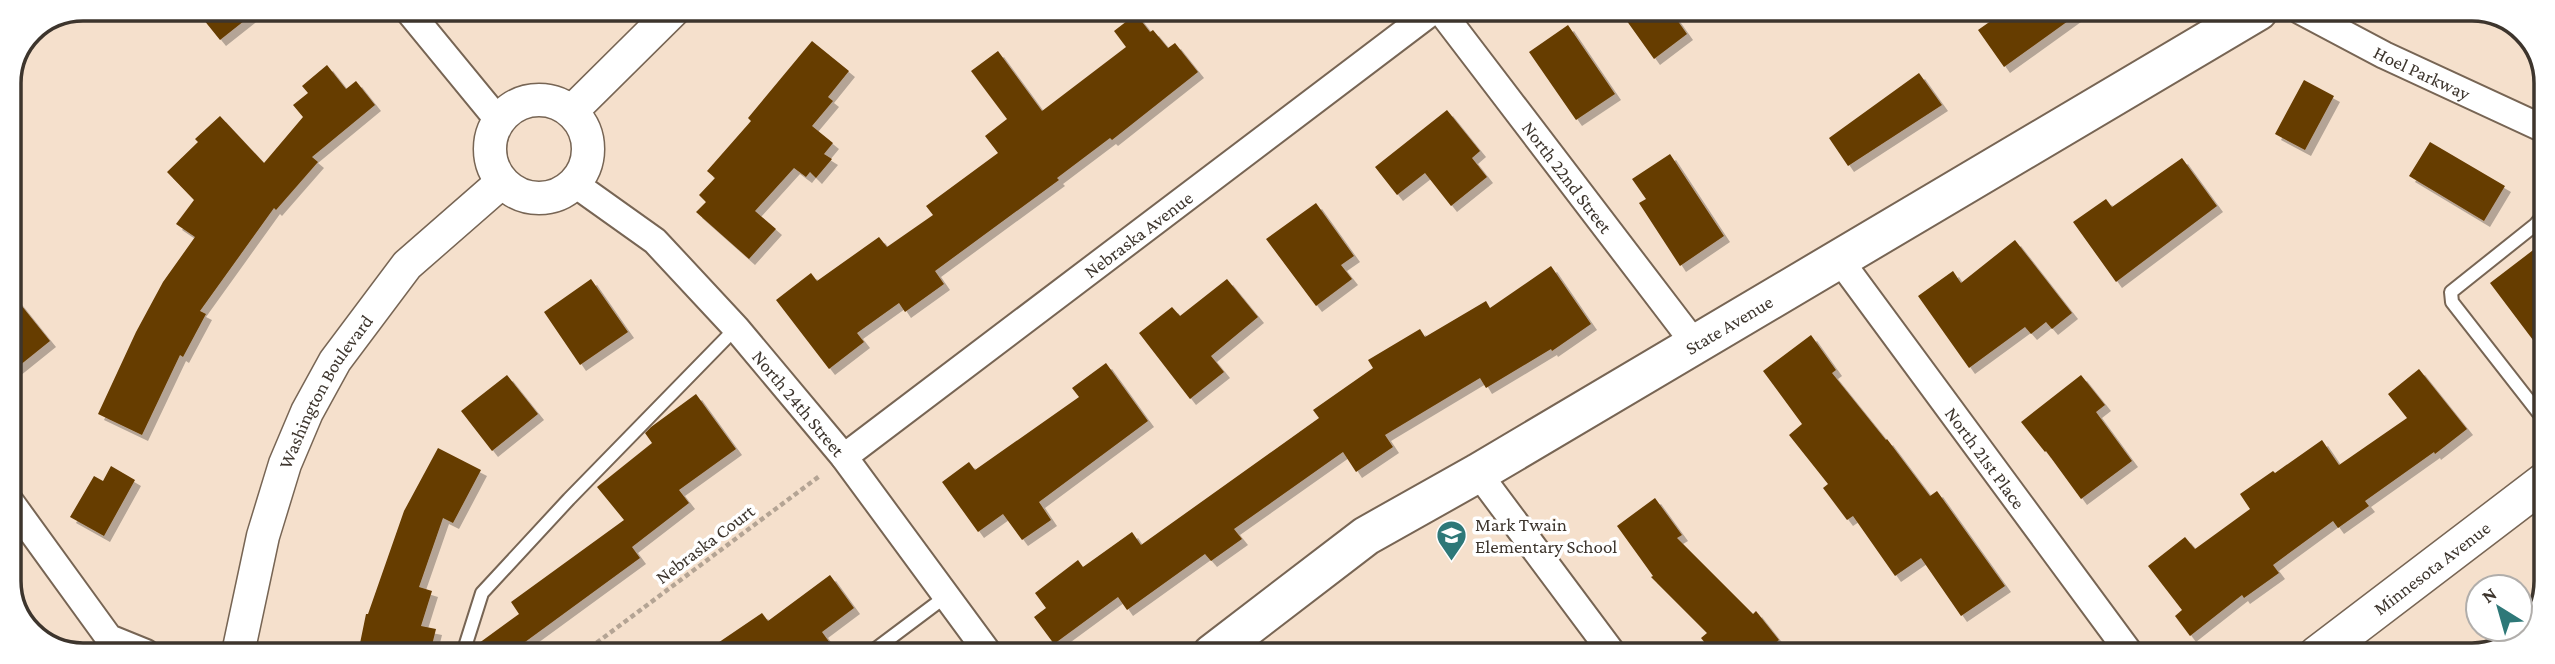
<svg xmlns="http://www.w3.org/2000/svg" width="2555" height="664" font-family="'Crimson Pro',serif">
	<style>
		.building { fill: #663c05; filter: url(#shadow) }
		.lines { fill: none; stroke-linecap: round; stroke-linejoin: round }
		.service-casing { stroke: #776554; stroke-width: 16 }
		.minor-casing { stroke: #776554; stroke-width: 30 }
		.tertiary-casing { stroke: #776554; stroke-width: 35 }
		.secondary-casing { stroke: #776554; stroke-width: 40 }
		.primary-casing { stroke: #776554; stroke-width: 42 }
		.path { stroke: #b4a494; stroke-width: 4.5; stroke-dasharray: 5 3.5; stroke-linecap: butt }
		.service { stroke: #fff; stroke-width: 12 }
		.minor { stroke: #fff; stroke-width: 26 }
		.tertiary { stroke: #fff; stroke-width: 32 }
		.secondary { stroke: #fff; stroke-width: 37 }
		.primary { stroke: #fff; stroke-width: 38 }
		.labels { text-anchor: middle; dominant-baseline: central; stroke-width: 7; stroke-linejoin: round; paint-order: stroke }
		.street-label { font-size: 19px; fill: #3d352d; stroke: #fff }
		.poi-label { font-size: 19px; fill: #3d352d; stroke: #fff; text-anchor: start }
		.rim { fill: none; stroke: #3d352d; stroke-width: 3.5 }
	</style>
	<defs>
		<filter id="shadow"><feDropShadow dx="6" dy="6" stdDeviation="0" flood-color="#0004"/></filter>
	</defs>
	<rect width="100%" height="100%" fill="#f5e0cc"/>
	<path class="building" d="M 195,9 L 259,9 L 220,40 Z
		M 1619,10 L 1670,10 L 1687,34 L 1654,59 Z
		M 2005,11 L 2082,11 L 2004,67 L 1978,30 Z
		M 1136,14 L 1150,32 L 1153,30 L 1168,48 L 1175,43 L 1198,72 L 1112,140 L 1110,138 L 1057,178 L 1059,180 L 935,271 L 944,284 L 905,312 L 899,303 L 857,333 L 864,342 L 829,369 L 776,300 L 811,273 L 817,281 L 879,237 L 887,247 L 933,215 L 926,206 L 998,153 L 985,136 L 1007,119 L 971,71 L 998,51 L 1042,111 L 1126,47 L 1114,31 Z
		M 1568,25 L 1615,94 L 1576,120 L 1529,52 Z
		M 812,41 L 849,71 L 828,97 L 833,101 L 812,126 L 833,143 L 824,154 L 832,159 L 816,178 L 810,172 L 806,177 L 794,168 L 755,211 L 776,229 L 749,259 L 696,212 L 706,202 L 699,195 L 715,178 L 707,171 L 751,121 L 748,118 Z
		M 327,65 L 346,89 L 356,81 L 375,105 L 312,157 L 318,162 L 276,210 L 274,208 L 200,311 L 206,314 L 183,357 L 180,355 L 142,435 L 98,414 L 136,332 L 163,282 L 195,237 L 176,224 L 194,200 L 167,172 L 198,142 L 195,139 L 220,116 L 264,163 L 303,117 L 293,105 L 308,93 L 302,86 Z
		M 1919,73 L 1942,105 L 1848,166 L 1829,138 Z
		M 2304,80 L 2334,96 L 2305,150 L 2275,134 Z
		M 1447,110 L 1480,151 L 1472,158 L 1487,177 L 1451,206 L 1425,173 L 1397,195 L 1375,167 Z
		M 2430,142 L 2505,186 L 2484,221 L 2409,176 Z
		M 1670,154 L 1724,236 L 1680,266 L 1639,203 L 1646,199 L 1632,179 Z
		M 2182,158 L 2217,206 L 2116,282 L 2073,222 L 2106,199 L 2112,207 Z
		M 1316,203 L 1354,256 L 1341,265 L 1352,279 L 1316,306 L 1266,239 Z
		M 2015,240 L 2072,313 L 2052,329 L 2046,322 L 2031,334 L 2025,327 L 1969,368 L 1918,296 L 1953,271 L 1961,283 Z
		M 2545,241 L 2545,356 L 2490,283 Z
		M 1551,266 L 1591,324 L 1552,351 L 1551,349 L 1486,388 L 1480,378 L 1385,435 L 1393,447 L 1356,472 L 1343,452 L 1234,529 L 1242,539 L 1211,561 L 1205,554 L 1127,610 L 1118,597 L 1054,644 L 1034,617 L 1046,608 L 1035,593 L 1078,560 L 1083,567 L 1132,532 L 1141,545 L 1319,418 L 1313,410 L 1373,368 L 1368,360 L 1420,329 L 1425,337 L 1486,301 L 1490,308 Z
		M 591,279 L 628,332 L 580,365 L 544,312 Z
		M 1227,279 L 1258,317 L 1211,356 L 1224,372 L 1190,399 L 1139,333 L 1172,307 L 1180,316 Z
		M 9,290 L 50,341 L 9,374 Z
		M 1811,335 L 1836,370 L 1832,373 L 1886,440 L 1887,439 L 1930,496 L 1937,491 L 2005,586 L 1961,616 L 1921,558 L 1895,576 L 1853,516 L 1847,520 L 1823,488 L 1828,484 L 1789,435 L 1802,424 L 1763,371 Z
		M 1106,363 L 1148,421 L 1039,502 L 1051,520 L 1022,540 L 1003,514 L 978,532 L 942,482 L 969,462 L 975,470 L 1079,397 L 1072,388 Z
		M 2419,369 L 2467,429 L 2435,454 L 2434,452 L 2365,501 L 2369,506 L 2338,528 L 2333,521 L 2273,565 L 2279,573 L 2244,598 L 2242,595 L 2190,636 L 2175,616 L 2182,610 L 2148,566 L 2185,537 L 2195,549 L 2250,509 L 2240,494 L 2273,471 L 2275,473 L 2322,440 L 2339,465 L 2407,418 L 2388,394 Z
		M 507,375 L 538,414 L 492,451 L 461,411 Z
		M 2081,375 L 2105,405 L 2096,412 L 2132,461 L 2081,499 L 2046,451 L 2045,452 L 2021,422 Z
		M 696,394 L 736,449 L 679,490 L 689,503 L 632,547 L 640,558 L 510,653 L 472,653 L 475,646 L 519,614 L 511,602 L 624,520 L 597,487 L 652,443 L 645,433 L 651,427 Z
		M 438,448 L 481,470 L 453,523 L 443,518 L 419,587 L 432,591 L 421,626 L 436,629 L 430,653 L 358,653 L 366,614 L 368,614 L 404,511 Z
		M 111,466 L 135,480 L 104,536 L 70,517 L 94,476 L 103,481 Z
		M 1655,498 L 1682,535 L 1677,538 L 1753,614 L 1756,611 L 1779,640 L 1760,655 L 1714,654 L 1701,638 L 1707,633 L 1651,577 L 1653,576 L 1617,526 Z
		M 830,575 L 854,608 L 822,632 L 838,654 L 703,653 L 762,613 L 768,621 Z"/>
	<g class="lines">
		<defs>
			<path id="service" d="M 2545,421 L 2452,302 L 2451,292 L 2535,225 L 2545,213
				M 463,653 L 482,593 L 569,499 L 736,328
				M 869,654 L 945,597"/>
			<g id="minor">
				<path d="M 407,9 L 499,121"/>
				<path id="s1" d="M 1440,10 L 1695,344"/>
				<path id="s2" d="M 2301,11 L 2384,55 L 2546,130"/>
				<path id="s3" d="M 575,184 L 655,241 L 736,328 L 844,457 L 989,654"/>
				<path id="s4" d="M 1839,259 L 2131,655"/>
				<path id="s5" d="M 844,457 L 1434,10"/>
				<path d="M 1478,473 L 1613,654"/>
				<path d="M 9,500 L 109,638 L 146,653"/>
			</g>
			<g id="tertiary">
				<circle cx="539" cy="149" r="49"/>
				<path d="M 572,111 L 675,9"/>
				<path id="s6" d="M 238,653 L 263,536 L 285,464 L 307,412 L 335,361 L 407,265 L 502,182"/>
			</g>
			<g id="secondary">
				<path id="s7" d="M 2317,655 L 2544,482"/>
			</g>
			<g id="primary">
				<path id="s8" d="M 1212,654 L 1366,536 L 1478,473 L 2258,11"/>
			</g>
		</defs>
		<use href="#service" class="service-casing"/>
		<use href="#minor" class="minor-casing"/>
		<use href="#tertiary" class="tertiary-casing"/>
		<use href="#secondary" class="secondary-casing"/>
		<use href="#primary" class="primary-casing"/>
		<path class="path" d="M 583,653 L 821,475"/>
		<use href="#service" class="service"/>
		<use href="#minor" class="minor"/>
		<use href="#tertiary" class="tertiary"/>
		<use href="#secondary" class="secondary"/>
		<use href="#primary" class="primary"/>
	</g>
	<defs>
		<symbol id="school-pin" viewBox="-11 -11 22 30"><path d="M0 17L-7.5 6A9.5 9.5 0 1 1 7.5 6Z" fill="#2e7878" stroke="#fff"/><path d="M0-5L7-2L0 1L-7-2ZM-4 1L0 2.5L4 1V4Q0 6-4 4Z" fill="#fff"/></symbol>
	</defs>
	<g fill-rule="evenodd">
		<use href="#school-pin" x="1434" y="518" width="35" height="47"/>
	</g>
	<g class="labels">
		<g class="street-label">
			<text stroke="none"><textPath href="#s2" startOffset="136">Hoel Parkway</textPath></text>
			<text stroke="none"><textPath href="#s1" startOffset="210">North 22nd Street</textPath></text>
			<text stroke="none"><textPath href="#s5" startOffset="369">Nebraska Avenue</textPath></text>
			<text stroke="none"><textPath href="#s8" startOffset="614">State Avenue</textPath></text>
			<text stroke="none"><textPath href="#s6" startOffset="278">Washington Boulevard</textPath></text>
			<text stroke="none"><textPath href="#s3" startOffset="315">North 24th Street</textPath></text>
			<text stroke="none"><textPath href="#s4" startOffset="247">North 21st Place</textPath></text>
			<text transform="translate(705 544) rotate(-37)">Nebraska Court</text>
			<text stroke="none"><textPath href="#s7" startOffset="144">Minnesota Avenue</textPath></text>
		</g>
		<g class="poi-label">
			<text x="1475" y="524">Mark Twain<tspan x="1475" dy="22">Elementary School</tspan></text>
		</g>
	</g>
	<path d="M0 0H2555V664H0ZM83 21H2472A62 62 0 0 1 2534 83V581A62 62 0 0 1 2472 643H83A62 62 0 0 1 21 581V83A62 62 0 0 1 83 21Z" fill="#fff" fill-rule="evenodd"/>
	<path class="rim" d="M83 21H2472A62 62 0 0 1 2534 83V581A62 62 0 0 1 2472 643H83A62 62 0 0 1 21 581V83A62 62 0 0 1 83 21Z"/>
	<g transform="translate(2499 608) rotate(323)"><circle r="33" fill="#ffffff" stroke="#b1aeab" stroke-width="2"/>
	<path d="M0-5L12 26L0 18L-12 26Z" fill="#2e7878"/>
	<text y="-10" font-size="19" font-weight="bold" text-anchor="middle" fill="#3d352d">N</text>
	</g>
</svg>
